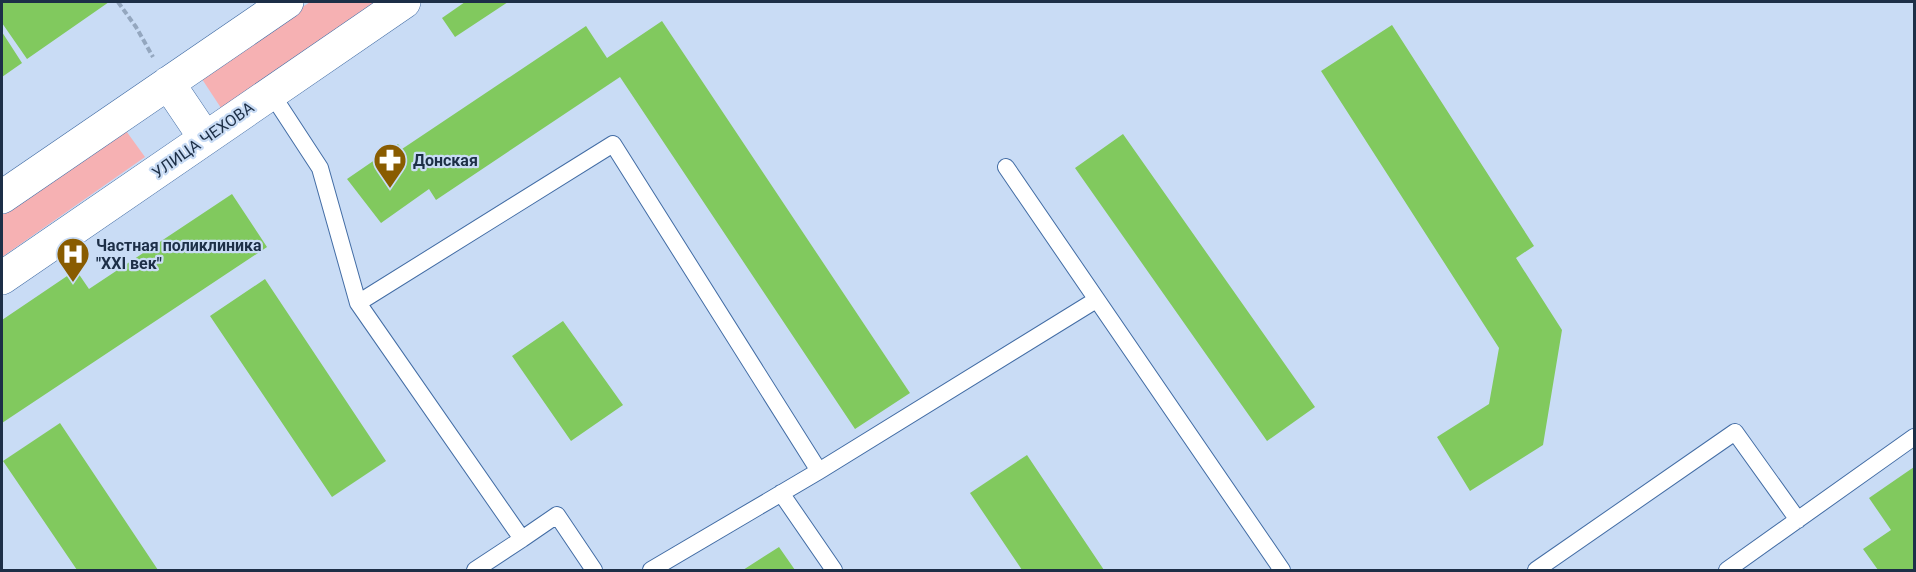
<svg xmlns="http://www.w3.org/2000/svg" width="1916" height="572" font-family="Roboto,sans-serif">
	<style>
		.green { fill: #f6b1b3 }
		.building { fill: #81c95e }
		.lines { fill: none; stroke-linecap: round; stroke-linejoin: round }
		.lane-casing { stroke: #436da5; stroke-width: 18 }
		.secondary-casing { stroke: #436da5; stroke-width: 34 }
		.path { stroke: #94a7bf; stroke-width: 4; stroke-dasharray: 6 3; stroke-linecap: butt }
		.lane { stroke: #fff; stroke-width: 16 }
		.secondary { stroke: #fff; stroke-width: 33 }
		.labels { text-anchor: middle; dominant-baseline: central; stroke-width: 4.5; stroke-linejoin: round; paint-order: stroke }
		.street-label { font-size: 16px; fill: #1d2f47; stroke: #c9dcf5 }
		.poi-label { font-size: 16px; font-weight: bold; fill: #1d2f47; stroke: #c9dcf5; text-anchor: start }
	</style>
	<rect width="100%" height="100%" fill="#c9dcf5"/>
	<path class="green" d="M 310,2 L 377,2 L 221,108 L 200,76 Z
		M 124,128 L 145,157 L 2,257 L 2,213 Z"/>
	<path class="building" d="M 2,2 L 109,2 L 27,59 L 2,23 Z
		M 465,2 L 508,2 L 455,37 L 442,18 Z
		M 662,21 L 910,393 L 855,429 L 620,77 L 436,200 L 429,189 L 381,223 L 347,179 L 398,144 L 402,149 L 586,26 L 607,58 Z
		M 1392,25 L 1534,246 L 1516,258 L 1562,330 L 1543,445 L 1470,491 L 1437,437 L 1489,404 L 1499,348 L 1321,71 Z
		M 2,32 L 22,63 L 2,77 Z
		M 1123,134 L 1315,407 L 1267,441 L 1075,168 Z
		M 232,194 L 267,247 L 2,423 L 2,320 L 76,270 L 89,289 Z
		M 265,279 L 386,461 L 332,497 L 210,316 Z
		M 563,321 L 623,405 L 571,441 L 512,356 Z
		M 60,423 L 158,570 L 77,570 L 3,461 Z
		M 1027,455 L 1104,570 L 1022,570 L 970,493 Z
		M 1914,467 L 1914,570 L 1878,570 L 1863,549 L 1891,530 L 1869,498 Z
		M 779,547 L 795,570 L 743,570 Z"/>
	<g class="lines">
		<defs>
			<path id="lane" d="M 271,93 L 320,168 L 358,303 L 522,539 L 475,570
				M 1006,167 L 1282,570
				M 358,303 L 613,144 L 819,471
				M 781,493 L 834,570
				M 522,539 L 557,515 L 594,570
				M 651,570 L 819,471 L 1096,300
				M 1536,570 L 1735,432 L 1798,520
				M 1727,570 L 1914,437"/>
			<path id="secondary" d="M 168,83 L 205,138
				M 2,197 L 287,2
				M 2,278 L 404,2"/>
		</defs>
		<use href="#lane" class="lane-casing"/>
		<use href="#secondary" class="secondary-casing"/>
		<path class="path" d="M 118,2 L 136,27 L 153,57"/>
		<use href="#lane" class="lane"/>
		<use href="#secondary" class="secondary"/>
	</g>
	<defs>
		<symbol id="pharmacy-pin" viewBox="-11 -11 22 30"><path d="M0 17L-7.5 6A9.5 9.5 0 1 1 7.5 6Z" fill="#895c00" stroke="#c9dcf5"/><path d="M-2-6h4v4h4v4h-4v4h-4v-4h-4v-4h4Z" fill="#fff"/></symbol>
		<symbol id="hospital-pin" viewBox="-11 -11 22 30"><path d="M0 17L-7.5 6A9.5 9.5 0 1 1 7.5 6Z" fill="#895c00" stroke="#c9dcf5"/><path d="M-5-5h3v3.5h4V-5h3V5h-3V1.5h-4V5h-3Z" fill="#fff"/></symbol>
	</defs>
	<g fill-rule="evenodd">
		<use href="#pharmacy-pin" x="371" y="141" width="38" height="52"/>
		<use href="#hospital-pin" x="54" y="235" width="38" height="52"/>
	</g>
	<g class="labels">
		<g class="street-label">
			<text transform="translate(203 140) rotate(-35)">УЛИЦА ЧЕХОВА</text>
		</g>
		<g class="poi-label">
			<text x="413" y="160">Донская</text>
			<text x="96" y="245">Частная поликлиника<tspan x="96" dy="18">"XXI век"</tspan></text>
		</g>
	</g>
	<rect width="1916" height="572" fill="none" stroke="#1d2f47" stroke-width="6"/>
</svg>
